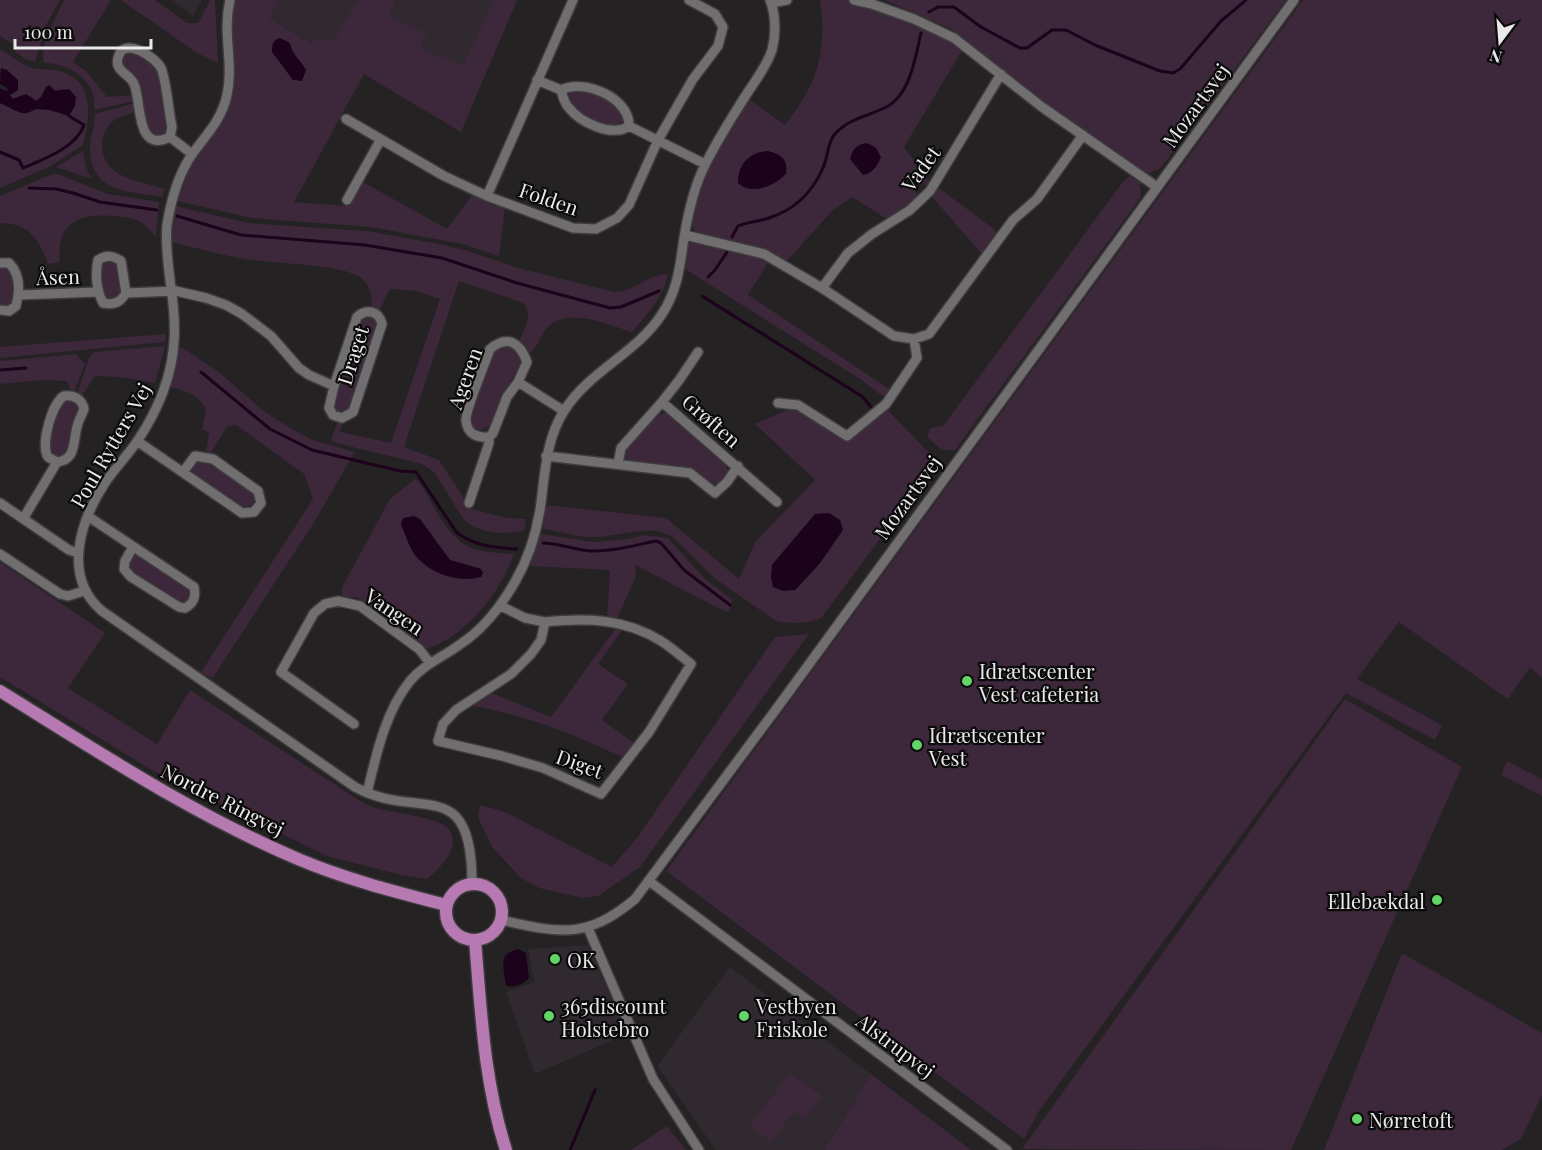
<svg xmlns="http://www.w3.org/2000/svg" width="1542" height="1150" font-family="'Playfair Display',serif">
	<style>
		.built { fill: #30292f }
		.green { fill: #3d273a; fill-rule: evenodd }
		.water { fill: #1d021b }
		.lines { fill: none; stroke-linecap: round; stroke-linejoin: round }
		.stream { stroke: #1d021b; stroke-width: 3 }
		.minor-casing { stroke: #3e3c3e; stroke-width: 12 }
		.major-casing { stroke: #3e3c3e; stroke-width: 15 }
		.minor { stroke: #716e70; stroke-width: 9 }
		.major { stroke: #b779b1; stroke-width: 12 }
		.poi-dot { fill: #63d468; stroke: #0c0b0c; stroke-width: 2 }
		.labels { text-anchor: middle; dominant-baseline: central; stroke-width: 4.5; stroke-linejoin: round; paint-order: stroke }
		.street-label { font-size: 20px; fill: #ebeaeb; stroke: #0c0b0c }
		.poi-label { font-size: 20px; fill: #ebeaeb; stroke: #0c0b0c; text-anchor: start }
	</style>
	<rect width="100%" height="100%" fill="#242223"/>
	<path class="built" d="M 171,0 L 202,0 L 193,16 Z
		M 280,0 L 517,0 L 461,132 L 270,18 Z
		M 588,945 L 627,1034 L 535,1074 L 506,992 L 534,982 L 528,949 Z
		M 730,967 L 871,1074 L 824,1150 L 716,1150 L 657,1066 Z"/>
	<path class="green" d="M 0,0 L 60,0 L 46,25 L 35,62 L 25,59 L 16,52 L 13,44 L 0,36 Z
		M 64,0 L 111,0 L 73,62 L 86,71 L 107,97 L 133,95 L 134,101 L 95,110 C 94,104 94,96 92,91 C 84,73 62,63 44,63 C 38,47 57,15 64,0 Z
		M 121,0 L 155,0 L 187,23 L 198,23 L 210,0 L 215,0 L 218,63 L 197,53 Z
		M 234,0 L 280,0 L 270,18 L 311,43 L 315,39 L 334,40 L 358,0 L 396,0 L 389,16 L 427,33 L 420,48 L 463,66 L 494,0 L 517,0 L 461,132 L 364,74 L 294,202 L 349,206 L 363,182 L 447,229 L 473,194 L 505,208 L 499,256 L 462,244 L 371,227 L 252,218 L 177,201 L 187,173 L 201,150 L 222,122 L 232,95 L 234,74 L 230,25 Z
		M 820,0 C 829,0 839,0 848,0 C 888,8 931,27 963,49 L 904,147 L 930,183 L 928,188 L 912,173 L 905,181 L 920,196 L 887,219 L 852,197 L 832,211 L 787,261 L 768,251 L 699,233 L 694,230 C 691,222 694,215 695,207 C 704,167 726,132 749,99 L 785,125 C 818,83 827,52 820,0 Z
		M 885,0 L 1286,0 L 1161,168 L 1147,174 L 1049,106 L 950,28 Z
		M 1303,0 L 1542,0 L 1542,678 L 1530,667 L 1508,699 L 1399,622 L 1357,679 L 1442,725 L 1435,740 L 1346,693 L 1039,1111 L 1024,1139 L 666,871 Z
		M 0,49 C 9,54 18,62 27,66 C 37,71 49,68 59,71 C 96,82 90,116 83,145 L 49,167 L 0,188 L 0,103 L 25,114 L 36,109 L 50,110 L 69,116 L 64,89 L 55,91 L 51,86 L 46,87 L 41,97 L 36,101 C 33,99 30,95 26,95 C 20,94 17,100 11,98 L 10,95 L 18,90 L 0,68 Z
		M 128,52 C 140,54 151,61 157,72 L 168,132 L 167,136 L 157,137 L 148,131 L 139,85 L 121,65 L 122,57 Z
		M 572,90 C 590,92 620,99 624,121 L 615,126 C 595,124 578,116 568,98 Z
		M 135,103 L 136,112 C 128,115 117,116 111,123 C 97,137 100,162 116,172 C 129,181 150,184 165,189 L 162,197 C 130,191 92,194 90,151 C 89,139 95,127 95,114 Z
		M 83,151 L 87,171 L 92,179 L 56,167 Z
		M 55,173 L 108,194 L 159,202 L 156,237 C 151,232 146,225 139,221 C 131,217 121,217 112,216 C 77,213 56,225 60,262 L 48,264 C 39,240 29,223 0,223 L 0,196 Z
		M 1129,176 L 1140,182 L 1141,197 L 955,450 L 942,450 L 927,437 L 930,428 L 943,426 L 1122,183 Z
		M 939,188 L 998,232 L 982,254 L 932,197 Z
		M 175,206 L 248,223 L 367,231 L 439,244 L 468,251 L 518,268 L 614,292 C 634,293 649,273 668,274 C 664,296 647,315 632,332 C 608,325 569,306 548,327 C 540,335 538,348 529,353 L 525,345 L 520,340 C 525,326 534,315 523,303 L 459,281 L 404,447 L 439,460 L 471,509 L 507,518 L 526,519 L 524,531 C 503,534 482,535 464,520 L 434,472 L 422,464 L 336,443 L 331,440 L 338,420 L 343,421 L 340,432 L 391,443 L 440,299 L 416,291 L 391,289 L 388,292 L 379,312 L 371,308 C 372,296 371,286 361,278 C 342,264 277,264 252,260 C 224,256 197,248 170,242 Z
		M 694,241 L 769,261 L 748,295 L 889,389 L 885,396 L 881,395 L 863,381 L 685,269 L 687,246 Z
		M 105,261 L 113,261 L 118,265 L 121,294 L 120,297 L 111,302 L 102,297 L 100,267 Z
		M 0,267 L 8,267 C 17,277 21,311 0,305 Z
		M 365,315 L 374,317 L 379,322 L 350,408 C 347,414 343,414 336,413 L 331,402 L 358,322 Z
		M 166,334 L 166,341 L 164,342 L 0,358 L 0,347 Z
		M 499,344 L 516,348 L 521,359 L 521,363 L 503,395 L 491,425 L 481,430 L 475,430 L 471,426 L 468,415 L 491,350 Z
		M 165,346 L 155,383 L 119,377 L 95,376 L 82,396 L 77,394 L 89,358 L 94,352 Z
		M 178,346 L 183,348 L 219,372 L 265,412 L 287,426 L 312,440 L 355,452 L 313,524 L 212,679 L 201,672 L 313,499 L 304,474 L 236,425 L 227,427 L 210,454 L 206,452 L 209,432 L 202,430 L 206,409 C 197,394 186,391 169,387 Z
		M 76,354 L 85,364 L 74,392 L 72,392 L 66,381 L 42,380 L 0,384 L 0,361 Z
		M 68,399 L 76,403 L 80,409 L 67,452 L 62,457 L 58,458 L 51,454 C 46,437 52,409 68,399 Z
		M 791,408 L 800,410 L 847,441 L 886,408 L 932,456 L 934,466 L 822,617 C 812,624 787,624 776,621 L 714,578 L 674,538 C 648,521 614,540 585,537 C 571,535 557,531 543,529 L 546,505 L 666,518 L 739,579 L 756,541 L 815,480 L 755,424 ZM 815,514 L 842,530 L 820,563 L 796,590 L 772,565 Z
		M 667,412 L 726,463 L 728,473 L 721,482 L 713,484 L 699,475 L 627,461 L 625,451 L 656,416 Z
		M 198,459 L 206,459 L 253,490 L 255,501 L 251,505 L 244,507 L 193,474 L 192,466 Z
		M 415,479 L 420,483 C 435,506 449,543 477,550 C 489,553 502,553 514,554 C 502,591 465,637 427,649 L 357,597 L 342,597 L 342,587 L 390,499 ZM 401,524 L 438,546 L 450,560 L 481,569 L 465,579 C 423,571 417,561 401,524 Z
		M 541,534 L 593,542 L 628,539 L 644,535 L 668,538 L 703,577 L 732,600 L 729,611 L 724,611 L 635,565 L 636,576 L 617,619 L 607,618 L 610,570 L 530,566 Z
		M 135,554 L 138,554 L 187,585 L 191,591 L 190,599 L 180,603 L 132,573 L 128,565 Z
		M 0,562 L 105,633 L 68,688 L 157,744 L 190,690 L 354,797 C 361,801 368,806 376,808 C 391,812 440,818 448,828 C 463,846 440,868 427,879 L 401,875 L 327,856 L 150,769 L 0,677 Z
		M 616,628 L 622,630 L 598,664 L 628,684 L 602,720 L 634,743 L 624,758 C 574,734 528,716 473,706 L 492,693 L 551,717 Z
		M 809,634 L 640,867 L 598,896 L 582,898 L 539,888 L 521,878 L 492,847 L 479,820 L 478,812 L 481,805 L 505,812 L 612,867 L 637,838 L 775,637 Z
		M 1345,699 L 1462,767 L 1291,1150 L 1022,1149 Z
		M 1507,761 L 1542,779 L 1542,796 L 1501,775 Z
		M 1402,953 L 1542,1033 L 1542,1095 L 1521,1139 L 1502,1150 L 1324,1150 Z
		M 789,1073 L 822,1096 L 805,1119 L 794,1112 L 771,1142 L 750,1126 Z
		M 871,1074 L 971,1150 L 824,1150 Z
		M 667,1126 L 686,1150 L 631,1150 Z"/>
	<path class="water" d="M 280,38 L 290,43 C 292,55 301,60 306,70 L 302,81 L 293,80 L 272,52 C 272,44 273,40 280,38 Z
		M 1,68 L 7,70 L 18,80 L 18,90 L 10,95 L 13,99 L 26,94 L 36,101 L 41,97 L 46,87 L 49,85 L 55,91 L 69,89 L 76,97 L 75,106 L 69,116 L 50,110 L 36,109 C 21,118 16,110 0,103 L 0,88 L 6,91 L 8,90 L 7,88 L 0,84 Z
		M 867,143 L 876,148 L 881,157 C 878,165 872,174 863,175 L 850,159 C 853,148 856,145 867,143 Z
		M 768,151 C 782,155 788,159 786,174 C 774,186 752,196 738,183 C 738,164 749,152 768,151 Z
		M 829,513 L 840,520 L 843,530 L 820,563 L 795,590 L 783,591 L 773,587 L 771,577 L 772,565 L 815,514 Z
		M 414,516 L 420,519 L 450,560 L 481,569 L 483,573 L 481,577 C 458,583 430,574 415,555 C 409,547 405,534 401,524 L 403,518 Z
		M 518,949 L 526,953 L 529,978 C 523,984 514,989 506,985 C 504,969 497,954 518,949 Z"/>
	<g class="lines">
		<path class="stream" d="M 929,12 L 938,7 L 954,7 L 981,27 L 1020,48 L 1027,48 L 1052,30 L 1066,30 L 1095,45 L 1160,71 L 1173,73 L 1180,69 L 1221,21 L 1246,0
			M 0,152 L 19,160 L 23,168 C 44,159 76,148 84,125 L 69,116
			M 29,188 L 56,189 L 73,193 L 100,202 L 157,210
			M 177,216 L 241,235 L 365,245 L 442,258 L 517,283 L 610,308 L 621,307 L 659,291
			M 732,237 L 738,226 C 748,221 759,222 769,218 C 794,210 811,194 822,170 C 828,159 827,144 834,135 C 848,119 865,117 882,109 C 910,98 915,59 921,33
			M 708,277 L 715,270 L 727,252
			M 702,296 L 863,397 L 871,407
			M 0,370 L 26,368
			M 201,372 L 270,429 L 312,450 L 400,471 L 416,472 L 457,533 C 475,546 496,548 517,549
			M 543,543 C 559,543 574,550 590,551 C 612,552 635,545 656,541 L 661,543 L 684,570 L 730,605
			M 570,1150 L 595,1090"/>
		<defs>
			<path id="minor" d="M 230,0 C 222,33 234,63 227,95 C 222,119 207,134 193,153 C 178,174 171,200 167,225 C 165,243 168,262 170,280 C 176,320 178,352 163,392 C 157,408 148,425 138,440 C 128,455 115,468 105,483 C 80,521 62,577 102,611 L 355,787 C 419,822 472,772 472,883
				M 854,0 L 872,4 L 914,19 L 954,38 L 1042,107 L 1157,187
				M 771,3 L 787,0
				M 537,80 L 561,90 C 563,97 564,103 569,108 C 580,122 612,138 629,126 C 630,98 584,78 561,90
				M 346,119 L 444,176 L 487,196 L 573,228 L 596,229 L 617,218 L 629,205 L 658,140 L 693,79 L 718,46 L 723,27 L 715,14 L 689,0
				M 629,126 L 705,164
				M 170,137 L 172,127 C 169,114 166,78 161,68 C 155,57 123,35 118,58 C 114,71 130,74 134,84 C 142,102 135,154 170,137 L 192,154
				M 487,196 L 573,0
				M 347,200 L 381,139
				M 685,235 L 764,254 L 822,288 L 894,336 L 914,339 L 929,334 L 1013,220 L 1037,199 L 1083,135
				M 0,263 L 9,263 C 20,274 20,291 16,306 L 9,311 L 0,310
				M 822,288 L 848,253 L 872,234 L 910,210 L 930,191 L 1001,74
				M 126,293 C 120,303 114,305 103,303 C 96,289 95,275 98,260 C 107,255 112,255 121,261 L 126,293 L 176,291 L 206,298 L 226,305 L 242,314 L 271,336 L 299,368 L 309,375 L 334,386 L 329,408 L 333,415 L 342,418 L 353,412 L 382,324 C 379,311 367,308 357,317 L 334,386
				M 19,295 L 97,292
				M 518,382 L 527,362 C 520,343 508,334 490,349 C 486,361 465,411 466,420 C 467,434 477,438 489,437 L 493,433 L 507,397 L 518,382 L 564,411
				M 662,402 L 777,502
				M 778,403 L 798,405 L 847,436 L 886,404 L 917,358 L 914,339
				M 137,441 L 242,513 L 254,512 L 261,503 L 258,491 L 213,459 L 195,456 L 183,472
				M 546,456 L 690,473 L 715,493 L 727,482 L 738,466
				M 618,464 L 621,448 L 662,402 L 680,379 L 698,352
				M 0,503 L 69,550 L 78,553
				M 469,503 L 489,443 L 489,437
				M 88,518 L 92,519 L 194,587 C 196,597 194,603 185,608 L 179,607 L 131,577 L 124,569 L 125,561 L 133,547
				M 23,519 L 57,462 C 76,460 73,442 77,427 C 78,421 82,415 84,409 C 82,399 74,395 64,396 C 52,403 40,445 48,457 L 57,462
				M 0,554 L 60,594 L 68,596 L 84,591
				M 501,606 L 525,618 L 545,622 L 541,640 L 531,654 L 511,674 L 456,710 L 443,724 L 438,741 L 502,756 L 543,768 L 601,794 L 649,732 L 691,664 C 681,656 672,648 661,641 C 624,618 586,618 545,622
				M 354,724 L 281,672 L 314,613 L 325,604 L 338,601 L 360,606 L 419,649 L 430,663
				M 367,793 C 376,756 385,712 410,681 C 424,664 445,656 462,643 C 486,627 502,605 516,580 C 528,559 536,534 540,510 C 545,476 545,441 564,411 C 589,371 637,353 662,314 C 678,290 680,265 684,238 C 688,213 694,186 706,163 C 718,139 732,117 746,95 C 755,81 767,66 772,50 C 776,35 776,15 770,0
				M 649,881 L 1007,1150
				M 501,920 C 560,933 586,940 635,899 L 780,704 L 1294,0
				M 588,928 L 653,1079 L 699,1150"/>
			<path id="major" d="M 0,691 C 97,751 192,814 298,859 C 345,879 396,892 446,905
				M446 912a28 28 0 1 1 56 0a28 28 0 1 1-56 0Z
				M 475,940 C 481,1011 484,1082 506,1150"/>
		</defs>
		<use href="#minor" class="minor-casing"/>
		<use href="#major" class="major-casing"/>
		<use href="#minor" class="minor"/>
		<use href="#major" class="major"/>
	</g>
	<g class="poi-dot">
		<circle cx="967" cy="681" r="6"/>
		<circle cx="917" cy="745" r="6"/>
		<circle cx="1437" cy="900" r="6"/>
		<circle cx="555" cy="959" r="6"/>
		<circle cx="549" cy="1016" r="6"/>
		<circle cx="744" cy="1016" r="6"/>
		<circle cx="1357" cy="1119" r="6"/>
	</g>
	<g class="labels">
		<g class="street-label">
			<text transform="translate(1195 105) rotate(-54)">Mozartsvej</text>
			<text transform="translate(920 168) rotate(-54)">Vadet</text>
			<text transform="translate(549 198) rotate(19)">Folden</text>
			<text transform="translate(58 276) rotate(-2)">Åsen</text>
			<text transform="translate(352 355) rotate(-72)">Draget</text>
			<text transform="translate(464 378) rotate(-70)">Ageren</text>
			<text transform="translate(712 420) rotate(41)">Grøften</text>
			<text transform="translate(110 445) rotate(-60)">Poul Rytters Vej</text>
			<text transform="translate(907 497) rotate(-54)">Mozartsvej</text>
			<text transform="translate(395 611) rotate(34)">Vangen</text>
			<text transform="translate(580 763) rotate(20)">Diget</text>
			<text transform="translate(223 799) rotate(27)">Nordre Ringvej</text>
			<text transform="translate(896 1045) rotate(37)">Alstrupvej</text>
		</g>
		<g class="poi-label">
			<text x="979" y="670">Idrætscenter<tspan x="979" dy="23">Vest cafeteria</tspan></text>
			<text x="929" y="734">Idrætscenter<tspan x="929" dy="23">Vest</tspan></text>
			<text x="1425" y="900" text-anchor="end">Ellebækdal</text>
			<text x="567" y="959">OK</text>
			<text x="561" y="1005">365discount<tspan x="561" dy="23">Holstebro</tspan></text>
			<text x="756" y="1005">Vestbyen<tspan x="756" dy="23">Friskole</tspan></text>
			<text x="1369" y="1119">Nørretoft</text>
		</g>
	</g>
	<g transform="translate(1500 42) rotate(196)" stroke="#0c0b0c" stroke-width="4.5" paint-order="stroke">
	<path d="M0-4.5L10 22L0 15L-10 22Z" fill="#ebeaeb"/>
	<text y="-9" font-size="16" font-weight="bold" text-anchor="middle" fill="#ebeaeb">N</text>
	</g>
	<path d="M15 39v9h136v-9" fill="none" stroke="#ebeaeb" stroke-width="3"/>
	<text x="24" y="39" font-size="18" fill="#ebeaeb" stroke="#0c0b0c" stroke-width="4.5" paint-order="stroke">100 m</text>
</svg>
